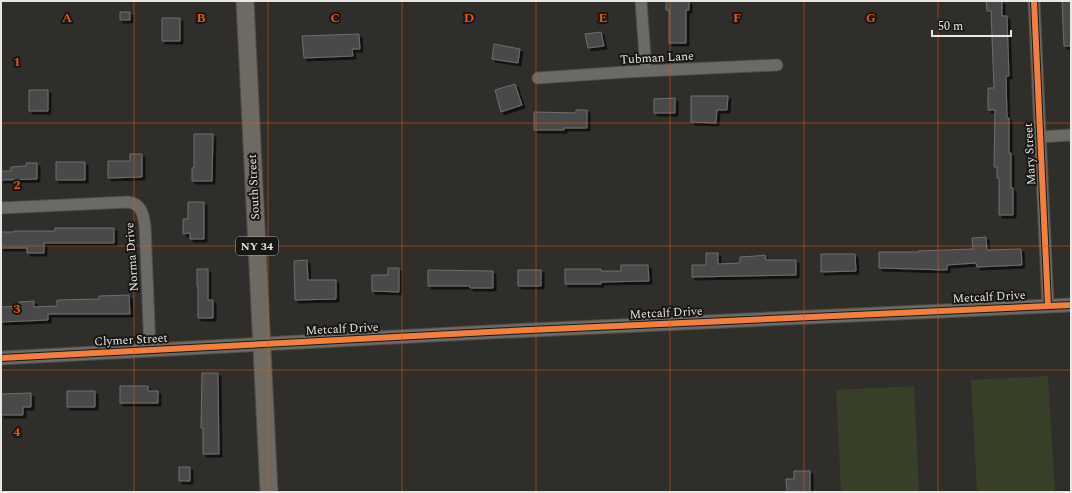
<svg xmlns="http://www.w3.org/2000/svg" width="1072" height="493" font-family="Spectral,serif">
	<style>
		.green { fill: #383f29 }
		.building { fill: #4a4949; stroke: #6f6d6e; filter: url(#shadow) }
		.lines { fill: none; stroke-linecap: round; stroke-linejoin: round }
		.minor-casing { stroke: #4e4d4a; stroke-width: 13 }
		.tertiary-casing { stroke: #4e4d4a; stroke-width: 15 }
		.primary-casing { stroke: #4e4d4a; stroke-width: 19 }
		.minor { stroke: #6b6a67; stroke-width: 11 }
		.tertiary { stroke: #6b6a67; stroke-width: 13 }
		.primary { stroke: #6d6a61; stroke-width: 17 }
		.cycleway-casing { stroke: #191715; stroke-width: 8 }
		.cycleway { stroke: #f27e40; stroke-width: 6 }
		.grid { fill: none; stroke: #e8590c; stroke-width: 1; stroke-opacity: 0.55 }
		.labels { text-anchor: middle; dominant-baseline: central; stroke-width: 4; stroke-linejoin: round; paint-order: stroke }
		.shield { fill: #191715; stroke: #aba9a5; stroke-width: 1 }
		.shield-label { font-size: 11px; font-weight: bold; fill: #e9e7e3 }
		.street-label { font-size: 12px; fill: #e9e7e3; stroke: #191715 }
		.grid-label { font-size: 13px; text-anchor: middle; font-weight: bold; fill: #e8590c; stroke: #191715; stroke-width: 4; stroke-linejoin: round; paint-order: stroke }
	</style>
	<defs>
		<filter id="shadow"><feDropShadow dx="3" dy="3" stdDeviation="0" flood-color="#0009"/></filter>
	</defs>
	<rect width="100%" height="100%" fill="#302e2b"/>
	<path class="green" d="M 1048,376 L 1055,492 L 977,492 L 971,380 Z
		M 914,386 L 919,492 L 841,492 L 836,390 Z"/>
	<path class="building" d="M 666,1 L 689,1 L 689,10 L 686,10 L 686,43 L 669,43 L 669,10 L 666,10 Z
		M 986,1 L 1002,1 L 1002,16 L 1007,16 L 1009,76 L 1006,76 L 1007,118 L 1009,118 L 1009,153 L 1011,153 L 1011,188 L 1013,188 L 1013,215 L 999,215 L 999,178 L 997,178 L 997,167 L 994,167 L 995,110 L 988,110 L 988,88 L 994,88 L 991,11 L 987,11 Z
		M 1062,1 L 1071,1 L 1071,46 L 1064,46 Z
		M 120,12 L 130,12 L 130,20 L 120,20 Z
		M 162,18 L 180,18 L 180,41 L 162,41 Z
		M 601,32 L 604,46 L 588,48 L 585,34 Z
		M 359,34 L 360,49 L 352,49 L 353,56 L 304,58 L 302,36 Z
		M 494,44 L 520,49 L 518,63 L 492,59 Z
		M 515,84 L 522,105 L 501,112 L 495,90 Z
		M 29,90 L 48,90 L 48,111 L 29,111 Z
		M 691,96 L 728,96 L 727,110 L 717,110 L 716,123 L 691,122 Z
		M 675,98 L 675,113 L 654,113 L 654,99 Z
		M 576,110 L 587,110 L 587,128 L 564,128 L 564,130 L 534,130 L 534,112 L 576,113 Z
		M 194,134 L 213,134 L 212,181 L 192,181 L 192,168 L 194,168 Z
		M 130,154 L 142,154 L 142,177 L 108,178 L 108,161 L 130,161 Z
		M 56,162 L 85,162 L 85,180 L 56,180 Z
		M 26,163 L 37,163 L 37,179 L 1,180 L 1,171 L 11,171 L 11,167 L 26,166 Z
		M 188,202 L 204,202 L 204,239 L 190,239 L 190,233 L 183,234 L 183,219 L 188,219 Z
		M 55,228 L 114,228 L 114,243 L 44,243 L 44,253 L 27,253 L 27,248 L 1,248 L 1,232 L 14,232 L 14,231 L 55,231 Z
		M 986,237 L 987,250 L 1021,249 L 1022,265 L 977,267 L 976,263 L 947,265 L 947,270 L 879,268 L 879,252 L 918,252 L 918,251 L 973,249 L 972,238 Z
		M 706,253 L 718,253 L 718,264 L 740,263 L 740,257 L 756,256 L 765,255 L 766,260 L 796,260 L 796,275 L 692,277 L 692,265 L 706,265 Z
		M 821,254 L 855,254 L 856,271 L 821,272 Z
		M 307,260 L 308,280 L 336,280 L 336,299 L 295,300 L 294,261 Z
		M 621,265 L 648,265 L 649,281 L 601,282 L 601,284 L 565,284 L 565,269 L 601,269 L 601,271 L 621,271 Z
		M 388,268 L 399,268 L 399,292 L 372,291 L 372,275 L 388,275 Z
		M 197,269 L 208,269 L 208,300 L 213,300 L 213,318 L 198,318 L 198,286 L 197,286 Z
		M 428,270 L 493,271 L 493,288 L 470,288 L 470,286 L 428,286 Z
		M 518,270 L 541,270 L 541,286 L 518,286 Z
		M 129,295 L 130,314 L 48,314 L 48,320 L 1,322 L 1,307 L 19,306 L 19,302 L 34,301 L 34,307 L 57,306 L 57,300 L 99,299 L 99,296 Z
		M 202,373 L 218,373 L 219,454 L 203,454 L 203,428 L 201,428 Z
		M 120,386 L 148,386 L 148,391 L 158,391 L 158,403 L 120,403 Z
		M 67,391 L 95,391 L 95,407 L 67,407 Z
		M 31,393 L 31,407 L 23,407 L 23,415 L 1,415 L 1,394 Z
		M 179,467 L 190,467 L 190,481 L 179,481 Z
		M 794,471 L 810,471 L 810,492 L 787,492 L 786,479 L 794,479 Z"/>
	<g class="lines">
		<defs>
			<path id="minor" d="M 641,1 L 646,71
				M 1034,1 L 1048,306
				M 538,78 L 625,72 L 777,65
				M 1040,137 L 1071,135
				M 1,208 L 128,202 C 142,204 143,214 145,226 L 150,350"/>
			<path id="tertiary" d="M 1,358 L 489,332 L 1071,305"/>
			<path id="primary" d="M 245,1 L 269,492"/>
		</defs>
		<use href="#minor" class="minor-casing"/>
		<use href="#tertiary" class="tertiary-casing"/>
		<use href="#primary" class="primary-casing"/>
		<use href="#minor" class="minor"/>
		<use href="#tertiary" class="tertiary"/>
		<use href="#primary" class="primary"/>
		<defs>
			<path id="cycleway" d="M 1034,1 L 1048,306
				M 1,358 L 489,332 L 1071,305"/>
		</defs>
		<use href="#cycleway" class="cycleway-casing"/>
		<use href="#cycleway" class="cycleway"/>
	</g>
	<path class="grid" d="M 134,1 L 134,492M 268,1 L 268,492M 402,1 L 402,492M 536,1 L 536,492M 670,1 L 670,492M 804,1 L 804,492M 938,1 L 938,492M 1,123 L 1071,123M 1,246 L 1071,246M 1,370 L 1071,370"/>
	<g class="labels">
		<rect class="shield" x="236" y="237" width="42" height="18" rx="3"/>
		<g class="shield-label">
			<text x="257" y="246">NY 34</text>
		</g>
		<g class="street-label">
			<text transform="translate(657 58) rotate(-3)">Tubman Lane</text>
			<text transform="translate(1030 154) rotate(-93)">Mary Street</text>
			<text transform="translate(254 187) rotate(-93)">South Street</text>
			<text transform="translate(132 257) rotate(-94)">Norma Drive</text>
			<text transform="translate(989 297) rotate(-3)">Metcalf Drive</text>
			<text transform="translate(666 313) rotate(-3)">Metcalf Drive</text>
			<text transform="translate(342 329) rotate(-3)">Metcalf Drive</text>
			<text transform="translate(131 340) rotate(-3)">Clymer Street</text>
		</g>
	</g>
	<g class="grid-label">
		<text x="67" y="22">A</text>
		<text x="201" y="22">B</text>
		<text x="335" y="22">C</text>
		<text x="469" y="22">D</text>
		<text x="603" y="22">E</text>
		<text x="737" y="22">F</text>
		<text x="871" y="22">G</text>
		<text x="17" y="66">1</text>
		<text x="17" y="189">2</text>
		<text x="17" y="313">3</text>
		<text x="17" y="436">4</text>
	</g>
	<rect width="1072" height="493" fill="none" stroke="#e9e7e3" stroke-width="4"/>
	<path d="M932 30v6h79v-6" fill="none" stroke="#e9e7e3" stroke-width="2"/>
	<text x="938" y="30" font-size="12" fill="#e9e7e3" stroke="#191715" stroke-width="3" paint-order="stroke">50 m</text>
</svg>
